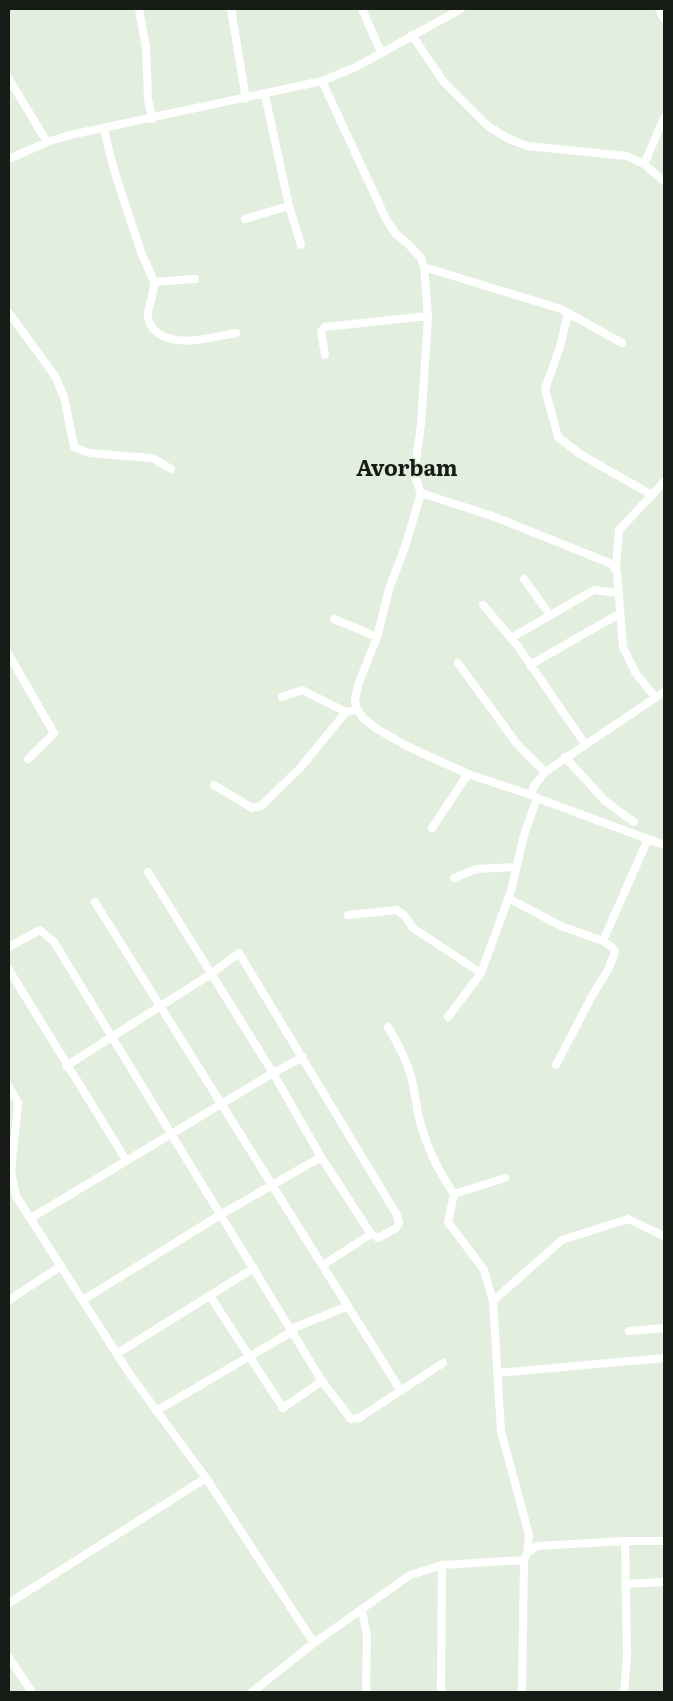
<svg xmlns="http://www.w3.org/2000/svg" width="673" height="1701" font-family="Literata,serif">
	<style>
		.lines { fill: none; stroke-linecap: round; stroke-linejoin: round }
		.minor { stroke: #fff; stroke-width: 8 }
		.labels { text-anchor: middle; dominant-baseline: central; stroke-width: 4; stroke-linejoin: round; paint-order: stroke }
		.district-label { font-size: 22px; font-weight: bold; fill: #171b15; stroke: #e2efde }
	</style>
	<rect width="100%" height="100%" fill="#e2efde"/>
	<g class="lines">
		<path class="minor" d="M 139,9 L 146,48 L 148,99 L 152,119
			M 231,9 L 246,99
			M 362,9 L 381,52
			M 659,9 L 664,19
			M 412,35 L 443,81 L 488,126 L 507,138 L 527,146 L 627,156 L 644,164 L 664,181
			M 9,79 L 47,142
			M 322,81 L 386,219 L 395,233 L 408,244 L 421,258 L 424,267 L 428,316 L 421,425 L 414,474 L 421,493 L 405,547 L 389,589 L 377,637 L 358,685 L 355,700 L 357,709 L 363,718 L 377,729 L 409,747 L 468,774 L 531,795 L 534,786 L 545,772 L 664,692
			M 265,95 L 289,206 L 301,245
			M 104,128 C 112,170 128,212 141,252 C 144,261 153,275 154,284 C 154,302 138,318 158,333 C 179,348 213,337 236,333
			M 9,159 L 47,142 L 70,135 L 322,81 L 356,67 L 461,9
			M 644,164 L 664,118
			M 245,219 L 289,206
			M 424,267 L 561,309 L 622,343
			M 154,282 L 195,279
			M 9,313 L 55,376 L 64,397 L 74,447 L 89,453 L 152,458 L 171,469
			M 568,313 L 560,347 L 545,389 L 558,437 L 580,454 L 652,495
			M 325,355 L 321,331 L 325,327 L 428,316
			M 421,493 L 495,517 L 612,564 L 617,572 L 623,647 L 635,672 L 655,697
			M 616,568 L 619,530 L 664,482
			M 524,579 L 550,615
			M 483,605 L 517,645 L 585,744
			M 334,619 L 377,637
			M 511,638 L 594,590 L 618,593
			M 9,655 L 54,733 L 28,759
			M 458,663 L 517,744 L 545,772
			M 530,665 L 619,614
			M 282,697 L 302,690 L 346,712
			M 565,757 L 605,801 L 634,822
			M 214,785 L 252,808 L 261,806 L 301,767 L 346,712 L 357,709
			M 537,798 L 664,845
			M 432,828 L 468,774
			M 454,878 L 476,869 L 515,867
			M 508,898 L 561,926 L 603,941 L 613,948 L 615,952 L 608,970 L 593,994 L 556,1065
			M 95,902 L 401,1391
			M 348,915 L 396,910 L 404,915 L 413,928 L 481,973
			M 603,941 L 648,839
			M 9,947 L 40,930 L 54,942 L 322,1381 L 351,1419 L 359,1418 L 443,1363
			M 9,970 L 126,1160
			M 448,1017 L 481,973 L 511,891 L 524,835 L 537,798 L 531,795
			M 388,1027 C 397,1043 406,1058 411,1076 C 414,1088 416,1101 418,1114 C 425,1144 437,1169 454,1194 L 448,1222 L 484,1270 L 493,1301 L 501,1431 L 529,1535 L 527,1553
			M 66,1066 L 211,974 L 239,953 L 397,1215 L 399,1223 L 396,1228 L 378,1238 L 371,1234 L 321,1157 L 273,1073 L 148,872
			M 9,1087 L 18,1103 L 11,1171 L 16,1196 L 129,1373 L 206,1478 L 314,1643
			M 454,1194 L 505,1178
			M 31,1218 L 273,1073 L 303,1057
			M 323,1265 L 371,1234
			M 210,1296 L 283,1408 L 322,1381
			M 9,1300 L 61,1266
			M 83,1300 L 220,1215 L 321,1157
			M 493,1301 L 562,1240 L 628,1219 L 664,1236
			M 291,1329 L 348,1306
			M 629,1331 L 664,1328
			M 118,1353 L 254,1268
			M 497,1373 L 664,1358
			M 156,1411 L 293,1331
			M 625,1584 L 664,1582
			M 9,1603 L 206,1478
			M 362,1610 L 367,1637 L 366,1692
			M 9,1658 L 32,1692
			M 252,1692 L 314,1643 L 410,1575 L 442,1565 L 524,1560 L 527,1553 L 537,1546 L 625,1541 L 664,1541
			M 441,1692 L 442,1565
			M 522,1692 L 524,1560
			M 624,1692 L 627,1656 L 625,1541"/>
	</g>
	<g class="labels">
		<g class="district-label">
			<text x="407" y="466">Avorbam</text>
		</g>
	</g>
	<rect width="673" height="1701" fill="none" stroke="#171b15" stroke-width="20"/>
</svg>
